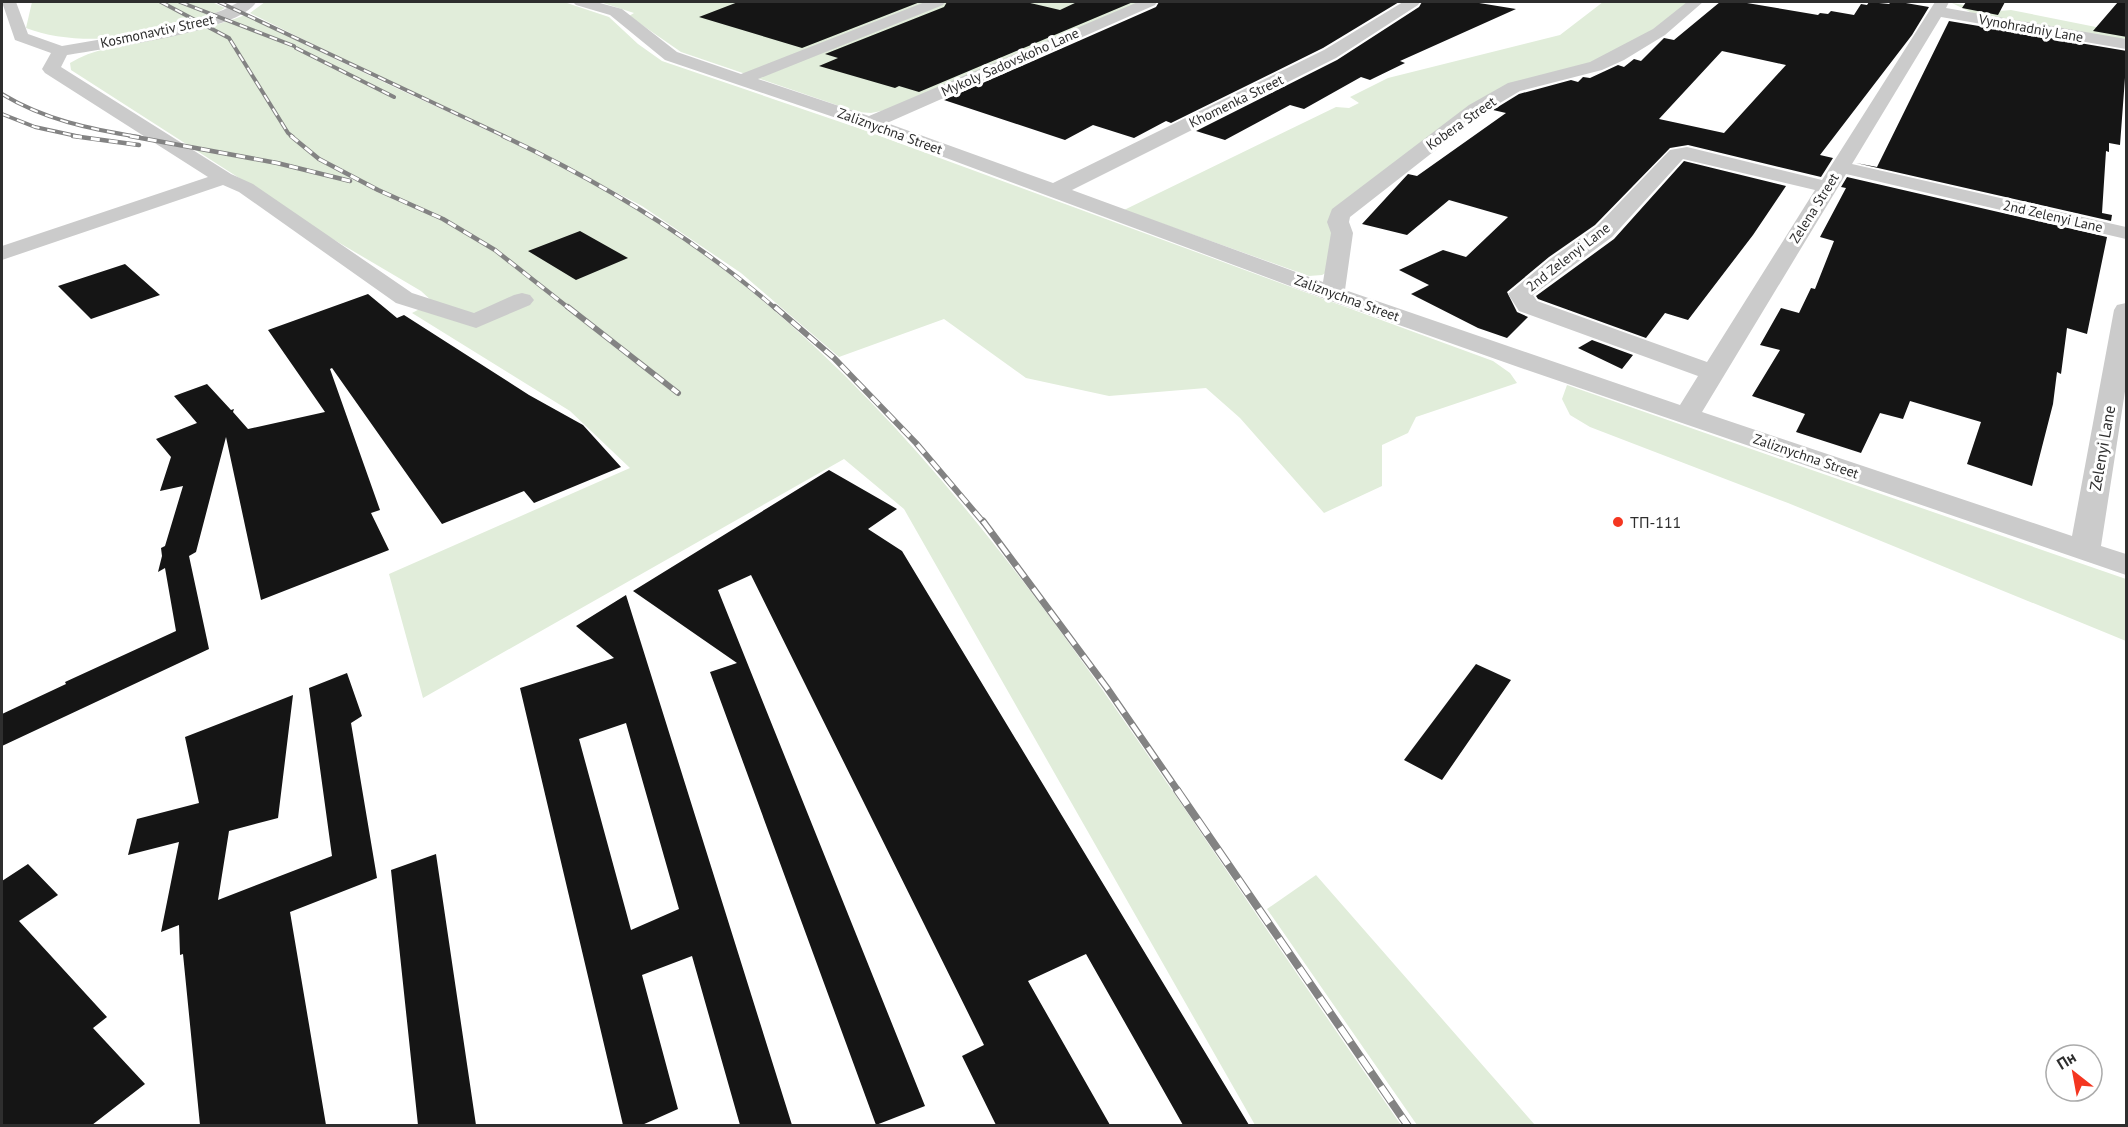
<svg xmlns="http://www.w3.org/2000/svg" width="2128" height="1127" font-family="'PT Sans',sans-serif">
	<style>
		.green { fill: #e1edda }
		.building { fill: #151515; fill-rule: evenodd }
		.lines { fill: none; stroke-linecap: round; stroke-linejoin: round }
		.minor { fill: #cbcbcb; fill-rule: evenodd }
		.rail-far4-casing { stroke: #838383; stroke-width: 4 }
		.rail-far3-casing { stroke: #838383; stroke-width: 4.5 }
		.rail-far2-casing { stroke: #838383; stroke-width: 6 }
		.rail-far1-casing { stroke: #838383; stroke-width: 7 }
		.rail-casing { stroke: #838383; stroke-width: 8 }
		.rail-far4 { stroke: #fff; stroke-width: 2; stroke-dasharray: 8; stroke-linecap: butt }
		.rail-far3 { stroke: #fff; stroke-width: 3; stroke-dasharray: 9; stroke-linecap: butt }
		.rail-far2 { stroke: #fff; stroke-width: 4; stroke-dasharray: 11; stroke-linecap: butt }
		.rail-far1 { stroke: #fff; stroke-width: 4.5; stroke-dasharray: 14; stroke-linecap: butt }
		.rail { stroke: #fff; stroke-width: 6; stroke-dasharray: 18; stroke-linecap: butt }
		.poi-dot { fill: #f43620; stroke: #fff; stroke-width: 2 }
		.labels { text-anchor: middle; dominant-baseline: central; stroke-width: 6; stroke-linejoin: round; paint-order: stroke }
		.far-street-label { font-size: 14px; fill: #2e2e2e; stroke: #fff }
		.street-label { font-size: 16px; fill: #2e2e2e; stroke: #fff }
		.poi-label { font-size: 16px; fill: #2e2e2e; stroke: #fff; text-anchor: start }
	</style>
	<rect width="100%" height="100%" fill="#fff"/>
	<path class="green" d="M 32,2 L 212,2 L 225,8 C 174,36 81,50 26,28 Z
		M 265,2 L 564,2 L 609,17 L 638,44 L 662,61 L 858,128 L 1493,361 L 1510,373 L 1517,383 L 1416,417 L 1408,433 L 1382,445 L 1382,486 L 1324,513 L 1240,418 L 1206,388 L 1109,396 L 1026,378 L 944,319 L 839,357 L 741,273 L 642,206 L 526,145 L 361,68 L 250,13 Z
		M 600,2 L 1144,2 L 935,93 L 886,110 L 871,113 L 857,112 L 681,52 L 629,16 L 634,13 Z
		M 1603,2 L 1689,2 L 1652,31 L 1591,64 L 1508,85 L 1334,213 L 1331,270 L 1322,275 L 1309,276 L 1124,210 L 1336,107 L 1349,108 L 1359,103 L 1350,97 L 1388,78 L 1560,35 Z
		M 1952,3 L 2000,11 L 2011,10 L 2126,33 L 2126,42 L 1978,16 Z
		M 245,15 C 312,48 378,80 446,111 C 510,141 576,171 636,208 C 867,353 1027,578 1178,799 C 1252,908 1326,1017 1401,1125 L 1255,1125 L 904,509 L 844,459 L 423,698 L 389,574 L 630,468 L 570,411 L 412,313 L 433,302 L 421,291 L 292,215 L 250,185 L 71,70 L 70,63 C 93,49 119,46 145,41 C 179,34 213,28 245,15 Z
		M 1567,385 L 2126,579 L 2126,641 L 1788,503 L 1590,427 L 1570,415 L 1562,399 Z
		M 1316,875 L 1535,1125 L 1417,1125 L 1267,909 Z"/>
	<path class="building" d="M 738,2 L 920,2 L 802,48 L 699,17 Z
		M 947,2 L 1026,2 L 1060,10 L 1077,2 L 1133,2 L 919,92 L 899,86 L 895,88 L 819,66 L 838,58 L 825,54 L 944,7 Z
		M 1159,2 L 1399,2 L 1323,48 L 1171,123 L 1166,121 L 1134,138 L 1093,125 L 1065,140 L 944,100 L 1156,7 Z
		M 1422,2 L 1473,2 L 1516,9 L 1400,61 L 1405,63 L 1370,80 L 1361,77 L 1304,109 L 1290,105 L 1225,140 L 1196,131 L 1337,60 L 1419,7 Z
		M 1720,2 L 1741,2 L 1818,15 L 1820,13 L 1828,14 L 1831,11 L 1854,15 L 1861,4 L 1867,5 L 1869,2 L 1889,4 L 1891,2 L 1900,2 L 1929,7 L 1912,35 L 1820,155 L 1833,158 L 1821,177 L 1688,145 L 1670,148 L 1595,225 L 1549,257 L 1507,292 L 1517,312 L 1528,317 L 1507,338 L 1478,328 L 1411,294 L 1429,285 L 1399,270 L 1443,250 L 1466,257 L 1508,217 L 1449,200 L 1407,235 L 1362,224 L 1408,174 L 1417,176 L 1506,113 L 1493,110 L 1519,94 L 1571,80 L 1578,82 L 1583,77 L 1590,78 L 1618,65 L 1624,67 L 1634,59 L 1641,61 L 1664,38 L 1674,40 ZM 1722,51 L 1786,65 L 1724,133 L 1659,119 Z
		M 1966,2 L 2005,2 L 1998,15 L 1962,8 Z
		M 2118,2 L 2127,2 L 2127,37 L 2093,31 Z
		M 1949,21 L 2127,51 L 2120,145 L 2109,143 L 2109,152 L 2106,151 L 2102,213 L 2112,215 L 2111,221 L 1856,163 L 1877,167 Z
		M 1684,161 L 1786,186 L 1753,235 L 1688,320 L 1665,313 L 1646,338 L 1538,299 L 1536,296 L 1614,239 Z
		M 1847,177 L 2107,237 L 2087,334 L 2067,328 L 2061,374 L 2057,372 L 2053,404 L 2032,486 L 1967,464 L 1981,422 L 1910,401 L 1903,419 L 1880,413 L 1861,453 L 1796,432 L 1805,414 L 1752,396 L 1780,350 L 1760,345 L 1781,308 L 1799,313 L 1811,288 L 1815,289 L 1834,241 L 1820,237 L 1846,188 L 1841,187 Z
		M 580,231 L 628,258 L 576,280 L 528,251 Z
		M 125,264 L 160,295 L 91,319 L 58,286 Z
		M 368,294 L 397,318 L 404,315 L 529,395 L 583,425 L 621,467 L 534,503 L 524,491 L 442,524 L 332,368 L 330,369 L 380,510 L 371,513 L 389,550 L 261,600 L 226,437 L 196,552 L 189,556 L 209,649 L 2,746 L 2,714 L 66,684 L 65,682 L 176,631 L 165,568 L 158,572 L 162,556 L 161,548 L 165,546 L 183,486 L 160,491 L 171,457 L 156,439 L 197,423 L 174,396 L 207,384 L 231,410 L 234,409 L 233,412 L 248,429 L 325,412 L 268,330 Z
		M 1592,340 L 1633,355 L 1622,369 L 1578,348 Z
		M 829,470 L 897,509 L 868,529 L 902,551 L 1249,1125 L 1183,1125 L 1086,954 L 1028,981 L 1110,1125 L 996,1125 L 962,1056 L 984,1045 L 751,575 L 718,590 L 925,1106 L 876,1125 L 710,672 L 737,663 L 633,591 Z
		M 626,595 L 657,694 L 792,1125 L 740,1125 L 692,956 L 642,975 L 678,1109 L 642,1125 L 623,1125 L 520,688 L 614,658 L 576,626 ZM 626,723 L 679,909 L 631,930 L 579,739 Z
		M 1476,664 L 1511,680 L 1442,780 L 1404,760 Z
		M 347,673 L 362,716 L 351,723 L 377,878 L 290,912 L 326,1125 L 200,1125 L 183,954 L 180,955 L 179,925 L 161,932 L 179,842 L 128,855 L 137,819 L 199,803 L 185,737 L 293,695 L 278,818 L 229,831 L 218,900 L 332,856 L 309,688 Z
		M 436,854 L 476,1125 L 418,1125 L 391,870 Z
		M 28,864 L 58,895 L 19,921 L 107,1017 L 93,1028 L 145,1084 L 92,1125 L 2,1125 L 2,881 Z"/>
	<g class="lines">
		<path class="minor" d="M 2,2 L 16,2 L 28,34 L 62,46 L 179,26 L 223,10 L 239,2 L 256,2 C 241,31 102,49 67,55 L 61,67 L 231,174 L 253,184 L 412,293 L 474,313 L 514,295 L 522,293 L 530,295 L 534,300 L 530,305 L 476,328 L 396,303 L 239,192 L 223,185 L 2,260 L 2,246 L 208,177 L 45,73 L 42,69 L 51,53 L 15,40 Z
			M 573,2 L 596,2 L 622,9 L 677,52 L 741,74 L 925,2 L 945,2 L 943,5 L 758,79 L 869,116 L 1138,2 L 1157,2 L 1155,5 L 887,123 L 1053,183 L 1324,50 L 1403,2 L 1420,2 L 1418,5 L 1336,58 L 1072,190 L 1323,282 L 1331,233 L 1327,222 L 1332,209 L 1469,105 L 1508,83 L 1590,62 L 1653,29 L 1687,2 L 1703,2 L 1665,35 L 1624,60 L 1602,70 L 1520,91 L 1483,113 L 1350,217 L 1349,222 L 1353,233 L 1345,290 L 1680,405 L 1698,376 L 1519,311 L 1508,294 L 1550,259 L 1596,227 L 1670,150 L 1687,147 L 1822,180 L 1935,2 L 1949,2 L 1946,8 L 2126,39 L 2126,49 L 1941,17 L 1852,164 L 2126,227 L 2126,239 L 1846,174 L 1702,412 L 2072,536 L 2114,310 L 2117,305 L 2126,303 L 2126,385 L 2101,546 L 2126,554 L 2126,575 L 1527,370 L 1325,299 L 863,127 L 665,60 L 610,15 L 576,5 ZM 1683,159 L 1815,190 L 1707,362 L 1537,301 L 1533,295 L 1612,237 Z"/>
		<defs>
			<path id="rail-far4" d="M 161,2 L 229,38 L 288,133 L 293,137
				M 180,2 L 294,46
				M 219,2 L 506,137
				M 296,48 L 394,97
				M 2,94 C 45,120 90,129 139,137
				M 2,114 L 35,127 L 81,137"/>
			<path id="rail-far3" d="M 73,136 L 139,145
				M 130,136 L 277,163 L 350,181
				M 291,136 L 319,159 L 378,190 L 443,219 L 495,250 L 570,309
				M 503,136 C 601,182 694,238 776,309"/>
			<path id="rail-far2" d="M 568,307 L 678,393
				M 775,307 L 834,358 L 916,443 L 984,523"/>
			<path id="rail-far1" d="M 983,521 L 1107,688 L 1178,791"/>
			<path id="rail" d="M 1177,790 L 1408,1126"/>
		</defs>
		<use href="#rail-far4" class="rail-far4-casing"/>
		<use href="#rail-far3" class="rail-far3-casing"/>
		<use href="#rail-far2" class="rail-far2-casing"/>
		<use href="#rail-far1" class="rail-far1-casing"/>
		<use href="#rail" class="rail-casing"/>
		<use href="#rail-far4" class="rail-far4"/>
		<use href="#rail-far3" class="rail-far3"/>
		<use href="#rail-far2" class="rail-far2"/>
		<use href="#rail-far1" class="rail-far1"/>
		<use href="#rail" class="rail"/>
	</g>
	<circle class="poi-dot" cx="1618" cy="522" r="6"/>
	<g class="labels">
		<g class="far-street-label">
			<text transform="translate(2031 28) rotate(10)">Vynohradniy Lane</text>
			<text transform="translate(157 31) rotate(-12)">Kosmonavtiv Street</text>
			<text transform="translate(1010 62) rotate(-24)">Mykoly Sadovskoho Lane</text>
			<text transform="translate(1236 101) rotate(-26)">Khomenka Street</text>
			<text transform="translate(1461 123) rotate(-35)">Kobera Street</text>
			<text transform="translate(890 131) rotate(20)">Zaliznychna Street</text>
			<text transform="translate(1814 208) rotate(-58)">Zelena Street</text>
			<text transform="translate(2053 216) rotate(13)">2nd Zelenyi Lane</text>
			<text transform="translate(1568 257) rotate(-38)">2nd Zelenyi Lane</text>
			<text transform="translate(1347 298) rotate(20)">Zaliznychna Street</text>
			<text transform="translate(1806 456) rotate(19)">Zaliznychna Street</text>
		</g>
		<g class="street-label">
			<text transform="translate(2102 448) rotate(-80)">Zelenyi Lane</text>
		</g>
		<g class="poi-label">
			<text x="1630" y="522">ТП-111</text>
		</g>
	</g>
	<rect width="2128" height="1127" fill="none" stroke="#2e2e2e" stroke-width="6"/>
	<g transform="translate(2074 1073) rotate(329)"><circle r="28" fill="#ffffff" stroke="#ababab" stroke-width="1.5"/>
	<path d="M0-4.5L10 22L0 15L-10 22Z" fill="#f43620"/>
	<text y="-9" font-size="16" font-weight="bold" text-anchor="middle" fill="#2e2e2e">Пн</text>
	</g>
</svg>
